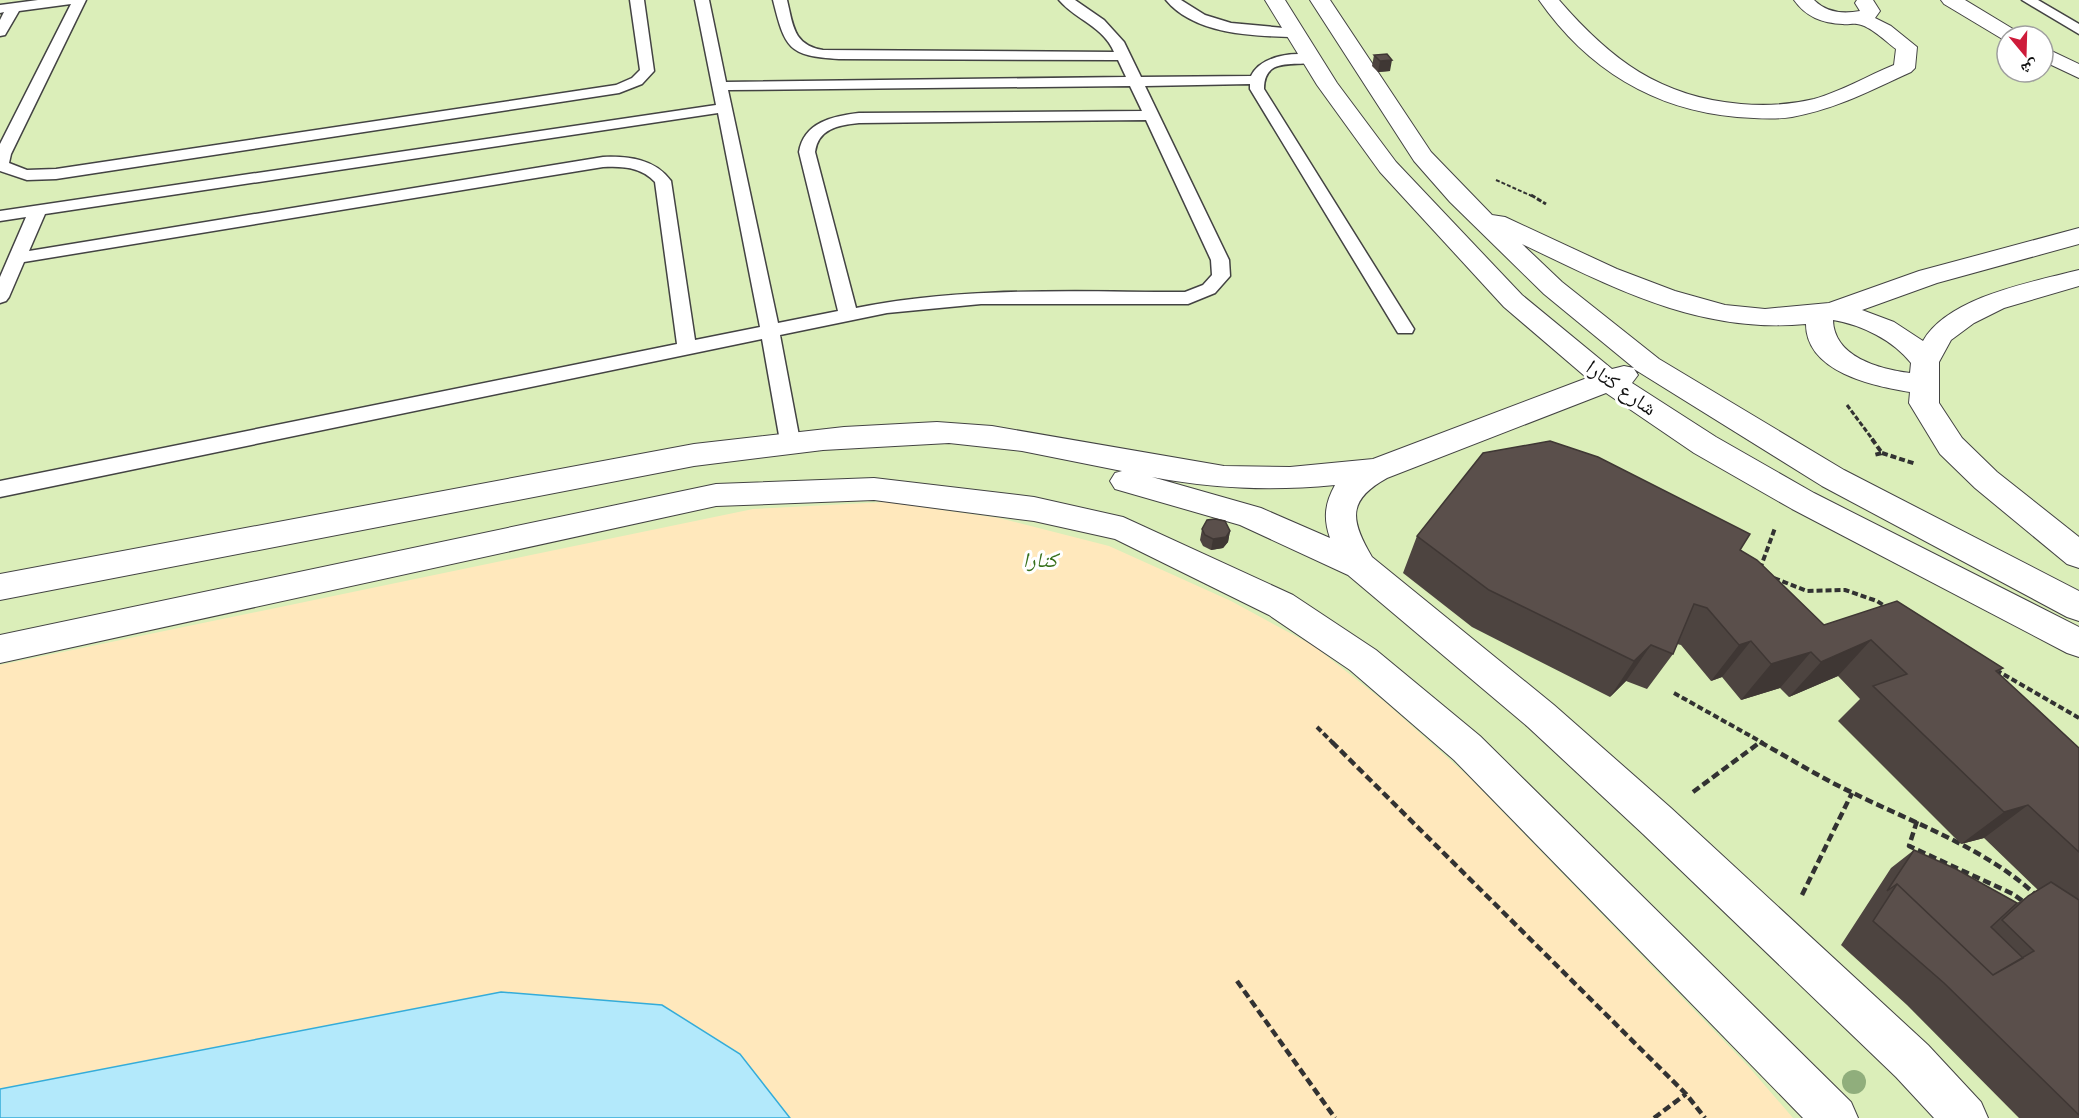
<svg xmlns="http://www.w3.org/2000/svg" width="2079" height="1118" font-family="'Noto Serif','Noto Naskh Arabic',serif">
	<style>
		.green { fill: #dbeeb9; fill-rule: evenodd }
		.sand { fill: #ffe8bc }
		.water { fill: #b3e9fb; stroke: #34acd9; stroke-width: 1.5 }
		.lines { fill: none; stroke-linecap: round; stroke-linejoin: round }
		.lane-casing { stroke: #434343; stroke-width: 3 }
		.street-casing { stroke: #434343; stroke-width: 2 }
		.path-far3 { stroke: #323232; stroke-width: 2; stroke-dasharray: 4 2; stroke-linecap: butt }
		.path-far2 { stroke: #323232; stroke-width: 3; stroke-dasharray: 5 2; stroke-linecap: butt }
		.path-far1 { stroke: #323232; stroke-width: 4; stroke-dasharray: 6 3; stroke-linecap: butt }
		.path { stroke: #323232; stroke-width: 4.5; stroke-dasharray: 8 4; stroke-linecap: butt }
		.lane { fill: #fff; fill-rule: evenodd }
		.street { fill: #fff; fill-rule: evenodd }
		.tree { fill: #90ae7c }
		.wall { fill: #4d4440 }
		.shaded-wall { fill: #3f3734 }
		.building { fill: #5a4f4b; stroke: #3f3734; stroke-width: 1.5 }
		.labels { text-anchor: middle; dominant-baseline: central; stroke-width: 6; stroke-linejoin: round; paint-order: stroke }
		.street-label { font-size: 21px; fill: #101010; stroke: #fff }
		.park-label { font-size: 21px; font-style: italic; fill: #366f1a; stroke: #fff }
	</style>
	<rect width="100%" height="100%" fill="#fffbf4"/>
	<path class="green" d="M 0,0 L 2079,0 L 2079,1118 L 790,1118 L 740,1054 L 501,992 L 0,1089 ZM 2007,36 L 2043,36 L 2043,72 L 2007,72 Z"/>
	<path class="sand" d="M 886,502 L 999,518 L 1109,546 L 1231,601 L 1314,646 L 1385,702 L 1468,776 L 1749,1067 L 1793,1118 L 790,1118 L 740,1054 L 501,992 L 0,1089 L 0,665 L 753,509 Z"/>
	<path class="water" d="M 501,992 L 662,1005 L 740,1054 L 790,1118 L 0,1118 L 0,1089 Z"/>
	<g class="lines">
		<defs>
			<path id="lane" d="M 38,0 L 86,0 L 11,154 L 9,163 L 27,170 L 56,169 L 616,85 L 632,78 L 640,70 L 630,0 L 644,0 L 654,71 L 642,84 L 619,93 L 56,179 L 27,180 L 0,171 L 0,144 L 71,4 L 19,11 L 5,35 L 0,36 L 0,20 L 4,12 L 0,13 L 0,5 Z
				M 695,0 L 709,0 L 726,82 L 1126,77 L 1118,60 L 839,59 C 788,56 785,48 773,0 L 787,0 C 793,25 793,45 823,50 L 1114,52 C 1103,26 1076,20 1059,0 L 1075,0 L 1104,20 L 1124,42 L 1141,77 L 1251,76 C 1261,55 1296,51 1316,56 L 1318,59 L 1316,62 C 1295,67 1264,56 1264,89 L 1414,329 L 1412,333 L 1398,333 L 1250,89 L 1250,84 L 1145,86 L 1229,260 L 1230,276 L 1215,293 L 1188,304 L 981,304 L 887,313 L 780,335 L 800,441 L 797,446 L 790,448 L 783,446 L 780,441 L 762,339 L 0,497 L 0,481 L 677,344 L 655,182 C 641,167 623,166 603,167 L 24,262 L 9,297 L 6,301 L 0,303 L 0,277 L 26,217 L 0,221 L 0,211 L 716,105 ZM 1130,86 L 1142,111 L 859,113 C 833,116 804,122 799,152 L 838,311 L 778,323 L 728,90 ZM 718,113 L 760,327 L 695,340 L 671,181 C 655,159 629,156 603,157 L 29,251 L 45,214 ZM 1146,120 L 1211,260 L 1212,275 L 1203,285 L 1185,292 C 1076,292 964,286 856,308 L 815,152 C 818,129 838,125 859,123 Z
				M 1166,0 L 1181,0 L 1205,15 L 1231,23 L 1295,29 L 1302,33 L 1295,37 C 1254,36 1195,35 1166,0 Z
				M 2022,0 L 2038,0 L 2079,24 L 2079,34 Z"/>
			<path id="street" d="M 1265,0 L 1285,0 L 1337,83 L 1396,162 L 1522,295 L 1612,369 L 1624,366 L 1634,368 L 1544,294 L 1450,202 L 1414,161 L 1310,0 L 1330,0 L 1431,152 L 1492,215 L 1505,217 L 1617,269 L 1675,291 L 1725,305 L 1765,309 L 1829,303 L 1919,271 L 2079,228 L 2079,244 L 1937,283 L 1862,310 L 1894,322 L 1923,341 C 1948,297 2032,282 2079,270 L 2079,286 L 2004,308 L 1974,323 L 1951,340 L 1939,362 L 1939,403 L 1962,438 L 1997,472 L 2079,537 L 2079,568 L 2067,564 L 1975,488 L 1940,454 L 1909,403 L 1910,392 C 1873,386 1806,372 1806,324 C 1700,334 1614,288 1522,244 L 1562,282 L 1659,359 L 1844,470 L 2079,591 L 2079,621 L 2067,617 L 1822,486 L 1634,369 L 1638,375 L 1632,383 L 1716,437 L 1814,493 L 2079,627 L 2079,657 L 2067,653 L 1792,509 L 1694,453 L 1606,393 L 1387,478 C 1347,500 1350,520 1372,557 L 1554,705 L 1671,808 L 1928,1045 L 1981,1102 L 1988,1118 L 1934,1118 L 1896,1077 L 1643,834 L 1528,727 L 1348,575 L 1240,525 L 1115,489 L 1110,481 L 1115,473 L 1122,471 L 1022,451 L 949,443 L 823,450 L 694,466 L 0,600 L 0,574 L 694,444 L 844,427 L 937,422 L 992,426 L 1224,466 L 1290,467 L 1373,459 L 1587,378 L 1504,307 L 1380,172 L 1317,85 ZM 1833,320 C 1862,325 1893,340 1911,363 L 1910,373 C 1879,369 1834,357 1833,320 ZM 1152,477 C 1216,489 1271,491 1335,485 C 1325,503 1323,518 1330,538 L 1261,508 Z
				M 1539,0 L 1559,0 C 1611,60 1660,97 1741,104 C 1766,106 1789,105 1814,99 C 1842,91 1867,76 1894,65 L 1896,49 C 1885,41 1871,26 1857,24 C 1853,23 1847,25 1843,24 C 1822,23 1806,17 1794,0 L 1814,0 C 1827,13 1843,14 1860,11 L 1855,3 L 1857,0 L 1873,0 L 1880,11 L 1875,18 L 1891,26 L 1917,47 L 1915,68 L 1911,72 C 1869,91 1839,108 1792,117 C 1774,120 1755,118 1737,117 C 1654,110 1587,69 1539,0 Z
				M 1941,0 L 1965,0 L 2018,32 L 2021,36 L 2007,36 L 2007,41 L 2004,40 L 1944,4 Z
				M 2043,47 L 2079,64 L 2079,78 L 2043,61 Z
				M 874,478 L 1034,497 L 1123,517 L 1293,595 L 1376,650 L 1480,736 L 1851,1102 L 1858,1118 L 1803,1118 L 1454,760 L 1350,670 L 1269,615 L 1115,539 L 1034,521 L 874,500 L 716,506 L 0,663 L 0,635 L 716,484 Z"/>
		</defs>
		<use href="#lane" class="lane-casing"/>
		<use href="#street" class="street-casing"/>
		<path class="path-far3" d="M 1496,180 L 1534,197"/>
		<path class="path-far2" d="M 1531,195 L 1546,204
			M 1847,405 L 1873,440"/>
		<path class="path-far1" d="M 1872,439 L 1882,453 L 1874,455
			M 1882,453 L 1916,464
			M 1760,569 L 1775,528
			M 1774,578 L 1807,591 L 1845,590 L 1877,601 L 1886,607
			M 1996,670 L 2079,718
			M 1674,693 L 1763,743
			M 1317,727 L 1333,743"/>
		<path class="path" d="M 1332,742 L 1686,1094 L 1705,1118
			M 1760,742 C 1791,759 1821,778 1853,793 C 1914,823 1987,849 2037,896
			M 1693,792 L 1759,743
			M 1917,821 L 1909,846 L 2013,894 L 2024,902
			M 1802,895 L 1852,793
			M 1237,981 L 1335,1118
			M 1654,1118 L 1686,1094"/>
		<use href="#lane" class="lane"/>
		<use href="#street" class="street"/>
	</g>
	<circle class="tree" cx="1854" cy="1082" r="12"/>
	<path class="wall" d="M 1374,55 L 1390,71 L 1378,72 L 1372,66 Z
		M 1202,529 L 1230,531 L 1228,542 L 1223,548 L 1211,550 L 1203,546 L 1200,540 Z
		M 1417,536 L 1740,550 L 1824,625 L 2003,668 L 1997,673 L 2079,748 L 2079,1118 L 2019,1118 L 1907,1005 L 1841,945 L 1891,868 L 1914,850 L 2017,903 L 2038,890 L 1984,838 L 1961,844 L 1838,721 L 1860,699 L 1838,676 L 1789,697 L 1780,688 L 1741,700 L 1722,677 L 1711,681 L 1681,645 L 1677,644 L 1673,654 L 1647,689 L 1626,681 L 1610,697 L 1472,627 L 1403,573 Z"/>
	<path class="shaded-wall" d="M 1392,60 L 1390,71 L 1378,72 L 1380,61 Z
		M 1230,531 L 1228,542 L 1223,548 L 1211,550 L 1213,539 Z
		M 1871,640 L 1838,676 L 1789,697 L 1821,662 Z
		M 1751,641 L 1722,677 L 1711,681 L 1739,645 Z
		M 1651,645 L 1626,681 L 1610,697 L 1634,661 Z
		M 1811,652 L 1780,688 L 1741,700 L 1771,664 Z
		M 2028,805 L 1984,838 L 1961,844 L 2004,812 Z"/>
	<path class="building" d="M 1387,54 L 1392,60 L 1380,61 L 1374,55 Z
		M 1550,441 L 1598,457 L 1750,534 L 1740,550 L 1757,560 L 1824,625 L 1897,601 L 2003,668 L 1996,671 L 2079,748 L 2079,852 L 2028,805 L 2004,812 L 1873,686 L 1907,674 L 1871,640 L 1821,662 L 1811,652 L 1771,664 L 1751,641 L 1739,645 L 1707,608 L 1694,604 L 1673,654 L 1651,645 L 1634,661 L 1489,590 L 1417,536 L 1483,453 Z
		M 1215,519 L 1225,521 L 1230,531 L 1226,537 L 1213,539 L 1205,535 L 1202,529 L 1207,520 Z
		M 1914,850 L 1956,869 L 2017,903 L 1991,927 L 2023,958 L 1993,975 L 1897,884 L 1887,891 Z
		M 2051,882 L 2079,900 L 2079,1115 L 1944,983 L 1873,921 L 1897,884 L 1993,975 L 2034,951 L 2002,920 L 2028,896 Z"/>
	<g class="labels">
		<g class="street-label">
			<text transform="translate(1622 387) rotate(35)">شارع كتارا</text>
		</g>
		<g class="park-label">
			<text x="1040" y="559">كتارا</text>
		</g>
	</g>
	<g transform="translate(2025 54) rotate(161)"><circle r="28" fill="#ffffff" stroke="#9f9f9f" stroke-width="1.5"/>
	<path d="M0-4.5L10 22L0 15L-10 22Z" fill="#ce1b3a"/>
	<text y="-9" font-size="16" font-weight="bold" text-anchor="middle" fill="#101010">ش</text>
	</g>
</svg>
